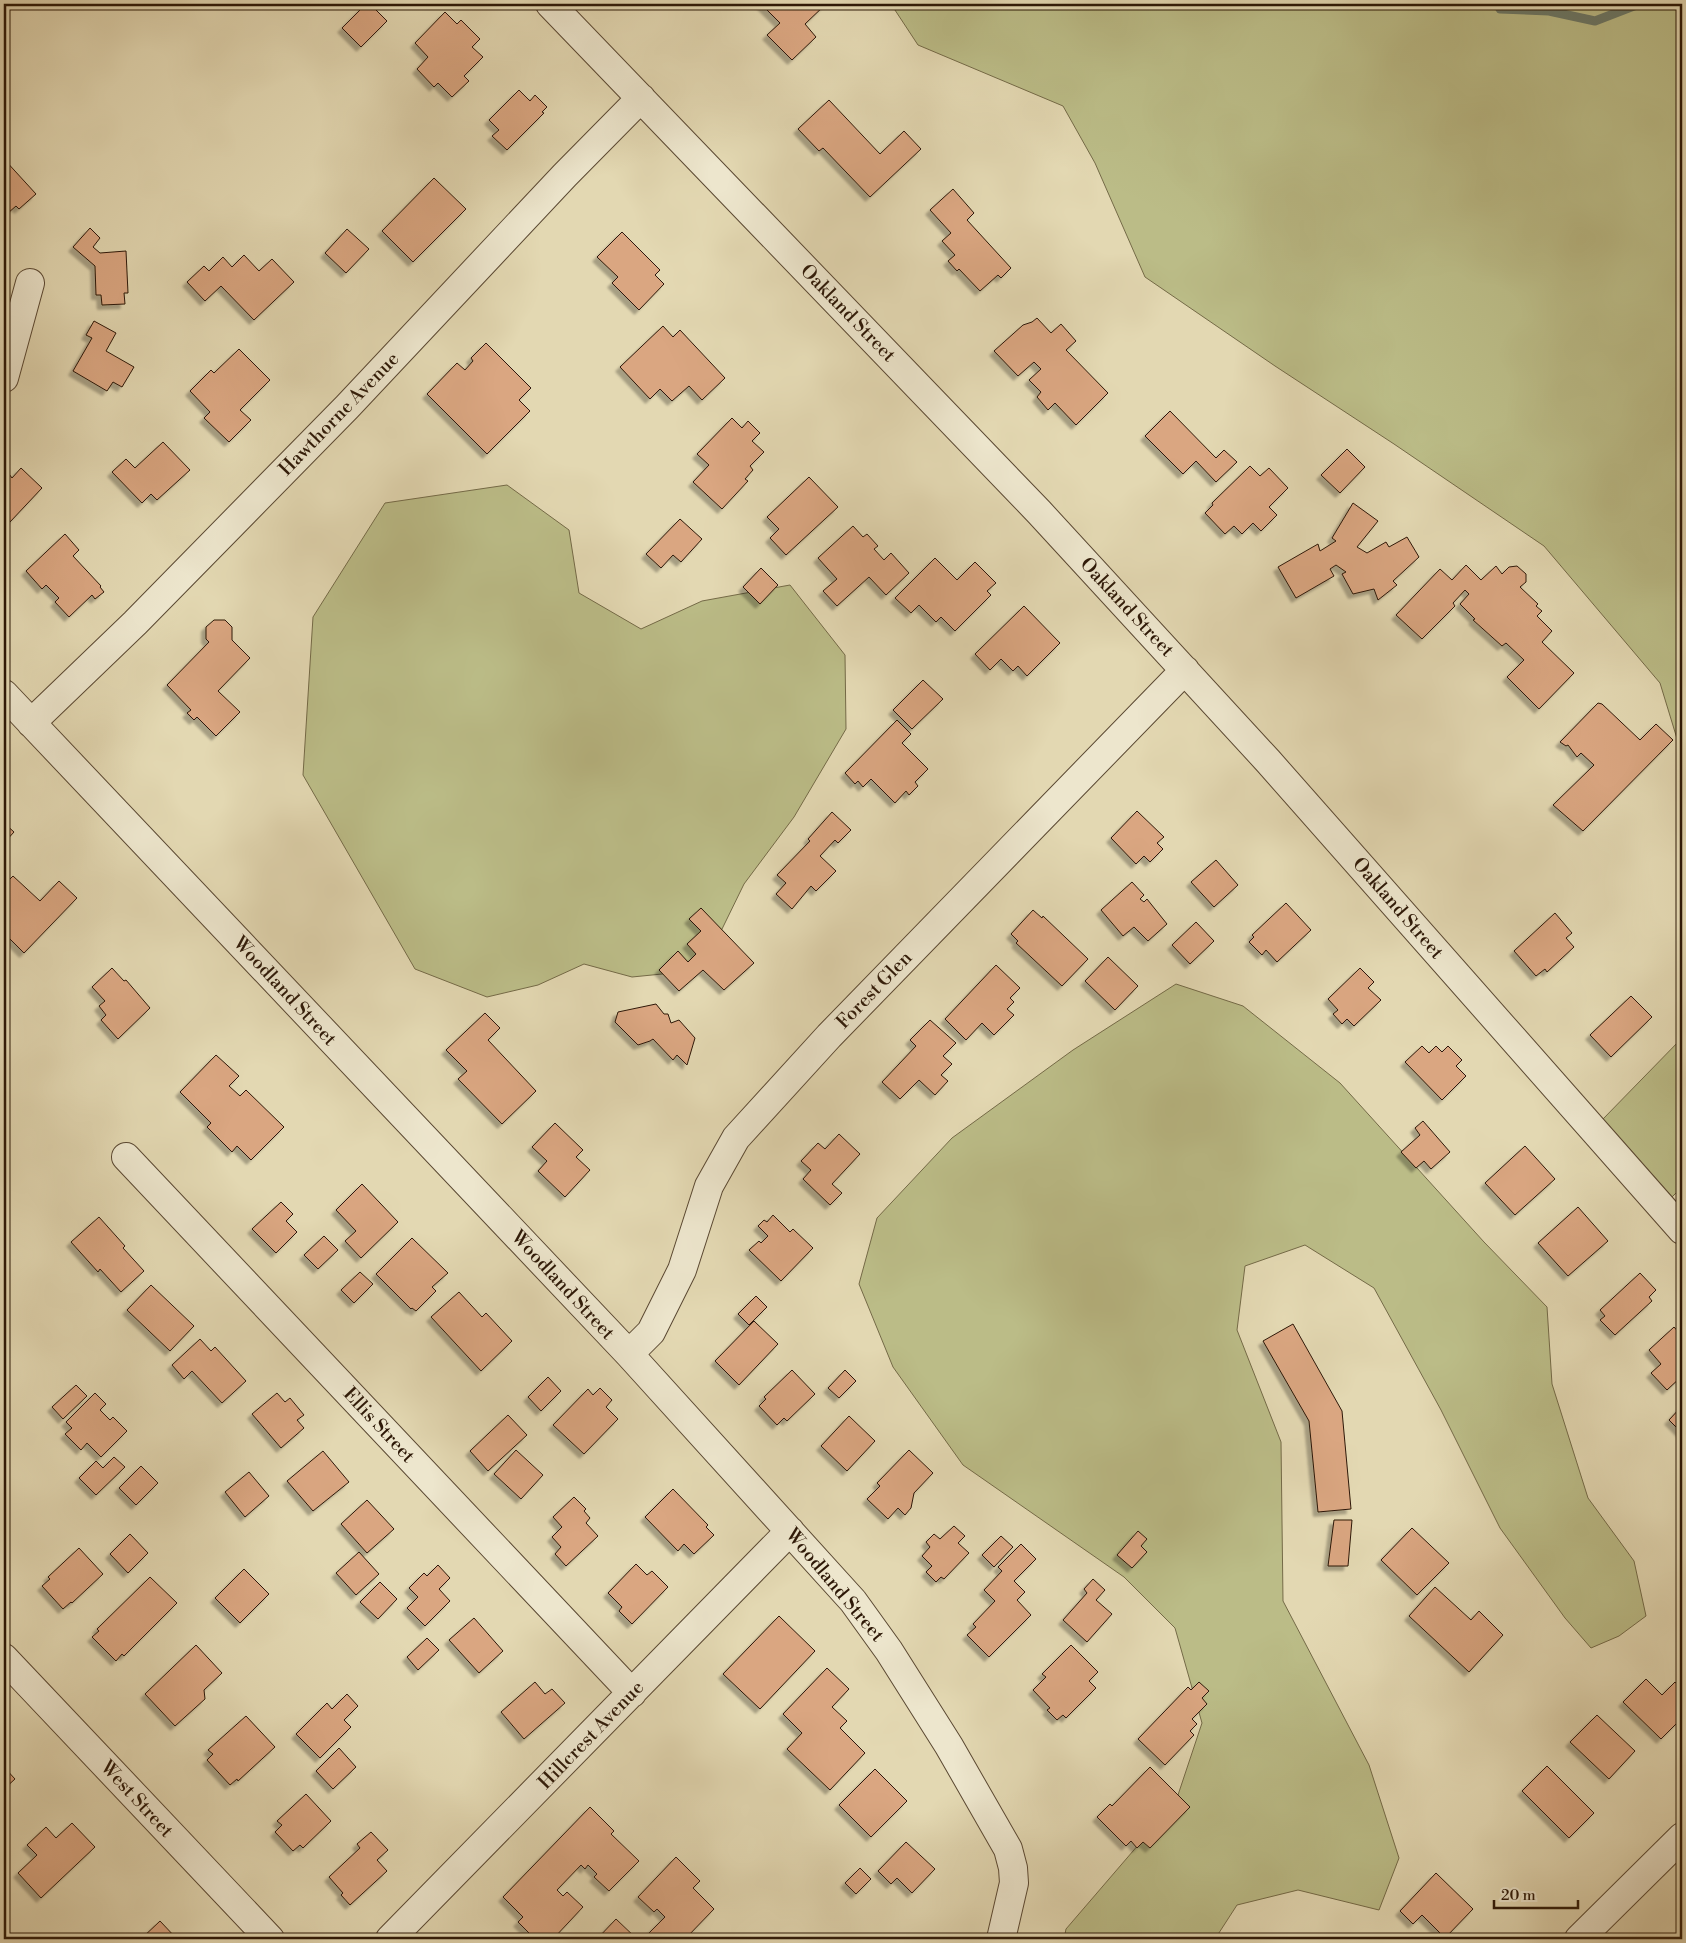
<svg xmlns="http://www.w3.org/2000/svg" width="1686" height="1943" font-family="'Libre Bodoni',serif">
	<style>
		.green { fill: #bbbc87; stroke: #746a47 }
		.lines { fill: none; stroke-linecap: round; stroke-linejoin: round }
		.stream { stroke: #6c7968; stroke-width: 9 }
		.building { fill: #daa681; stroke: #2d1807; filter: url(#shadow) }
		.minor-casing { stroke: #5a4832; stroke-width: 30 }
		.minor { stroke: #ede6cd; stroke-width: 28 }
		.labels { text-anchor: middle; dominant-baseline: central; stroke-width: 4.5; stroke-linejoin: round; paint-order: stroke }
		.street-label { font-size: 19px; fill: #2d1807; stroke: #ede6cd }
	</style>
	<defs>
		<filter id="shadow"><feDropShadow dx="-4.5" dy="4.5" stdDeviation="1" flood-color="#0004"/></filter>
	</defs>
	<rect width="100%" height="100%" fill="#e3d8b2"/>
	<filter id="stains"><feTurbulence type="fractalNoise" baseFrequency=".004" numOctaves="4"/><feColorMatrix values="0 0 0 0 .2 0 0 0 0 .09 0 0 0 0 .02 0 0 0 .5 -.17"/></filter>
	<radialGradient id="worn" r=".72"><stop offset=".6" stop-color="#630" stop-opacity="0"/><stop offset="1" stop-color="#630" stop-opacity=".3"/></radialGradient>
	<path class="green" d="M 891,4 L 1682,4 L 1682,755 L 1660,683 L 1544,546 L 1394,444 L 1275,366 L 1145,277 L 1095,163 L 1063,106 L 918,45 Z
		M 507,485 L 569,530 L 579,593 L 641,629 L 702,601 L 790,585 L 845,655 L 846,729 L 794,817 L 744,884 L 702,970 L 632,977 L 584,964 L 538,985 L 487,997 L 415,969 L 303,775 L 313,617 L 385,503 Z
		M 1176,984 L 1243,1006 L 1340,1083 L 1484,1242 L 1547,1307 L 1552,1384 L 1588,1498 L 1634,1561 L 1646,1616 L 1619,1636 L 1591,1648 L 1565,1618 L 1500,1528 L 1441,1410 L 1374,1288 L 1305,1245 L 1245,1266 L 1237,1330 L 1281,1442 L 1283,1601 L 1369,1765 L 1399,1858 L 1379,1910 L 1298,1890 L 1237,1905 L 1215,1939 L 1064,1939 L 1066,1929 L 1176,1801 L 1202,1723 L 1175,1628 L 1124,1577 L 963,1465 L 893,1367 L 859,1284 L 877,1218 L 952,1138 L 1073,1050 Z
		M 1682,1038 L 1682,1187 L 1672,1197 L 1603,1119 Z"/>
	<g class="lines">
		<path class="stream" d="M 1498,4 L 1500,9 L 1549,11 L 1595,21 L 1639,4"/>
	</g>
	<path class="building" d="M 366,4 L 370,4 L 387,21 L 361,47 L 342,28 Z
		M 761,4 L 826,4 L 805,24 L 816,37 L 792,60 L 767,35 L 780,23 Z
		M 445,12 L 457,24 L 461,20 L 480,39 L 472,47 L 483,57 L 464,76 L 469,81 L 452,97 L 438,83 L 434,87 L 417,69 L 428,57 L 415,43 Z
		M 519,90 L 530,101 L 535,95 L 547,107 L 542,112 L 544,113 L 507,150 L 492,136 L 499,130 L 489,120 Z
		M 829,100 L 880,154 L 904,131 L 921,149 L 870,197 L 823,148 L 819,151 L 798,129 Z
		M 4,159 L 36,194 L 19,209 L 16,206 L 8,213 L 4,208 Z
		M 434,178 L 466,209 L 413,262 L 382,231 Z
		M 953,189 L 974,213 L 967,220 L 1011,268 L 1001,278 L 998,275 L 980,291 L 959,269 L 957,271 L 948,261 L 955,255 L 942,241 L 951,233 L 930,210 Z
		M 90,228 L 100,238 L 93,247 L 100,253 L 126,251 L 128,293 L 124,293 L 125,304 L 102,305 L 101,295 L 96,295 L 95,266 L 73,247 Z
		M 347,229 L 369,249 L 346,273 L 325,253 Z
		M 622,232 L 660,270 L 655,275 L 664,284 L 639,310 L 612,283 L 618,277 L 597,257 Z
		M 244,255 L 259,271 L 272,259 L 294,282 L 254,320 L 221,286 L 205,301 L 187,282 L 204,266 L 209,271 L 223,257 L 232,267 Z
		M 1037,318 L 1051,333 L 1061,324 L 1076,341 L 1066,350 L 1108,393 L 1076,425 L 1055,403 L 1048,410 L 1037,397 L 1041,392 L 1029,380 L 1041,369 L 1034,362 L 1018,376 L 994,351 L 1023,325 L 1032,322 Z
		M 94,321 L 116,333 L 106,351 L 134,367 L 122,387 L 113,382 L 107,391 L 73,371 L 92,338 L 86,335 Z
		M 663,326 L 673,337 L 680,330 L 725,378 L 702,400 L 689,386 L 672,401 L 660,389 L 650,399 L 620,367 Z
		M 486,343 L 531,388 L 519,400 L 530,411 L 487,454 L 427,394 L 457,363 L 465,370 L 473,361 L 471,358 Z
		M 239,349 L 270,380 L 240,410 L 251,420 L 229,442 L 204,418 L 210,412 L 190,391 L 211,370 L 214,373 Z
		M 1170,411 L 1216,458 L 1224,450 L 1237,462 L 1216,482 L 1196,461 L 1183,474 L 1145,436 Z
		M 732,418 L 742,428 L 748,421 L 760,433 L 752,441 L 764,452 L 750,466 L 753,470 L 745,479 L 748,481 L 722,509 L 693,482 L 709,465 L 697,454 Z
		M 163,442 L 190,470 L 157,500 L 151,494 L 142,503 L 112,472 L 126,459 L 135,468 Z
		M 1347,449 L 1365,467 L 1340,493 L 1321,475 Z
		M 1250,466 L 1260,476 L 1269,468 L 1288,488 L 1269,507 L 1277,515 L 1261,531 L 1253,523 L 1242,534 L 1234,526 L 1225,534 L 1205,513 L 1213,505 L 1212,503 Z
		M 21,468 L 42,488 L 10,522 L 4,516 L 4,479 L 9,474 L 12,478 Z
		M 809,477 L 838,507 L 786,555 L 770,538 L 779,529 L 767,517 Z
		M 1353,503 L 1378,521 L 1357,547 L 1367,553 L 1386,542 L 1389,547 L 1407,537 L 1419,557 L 1393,581 L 1397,585 L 1378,600 L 1374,589 L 1353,594 L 1342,574 L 1346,572 L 1336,565 L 1330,569 L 1334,576 L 1296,598 L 1278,567 L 1318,544 L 1320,551 L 1336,541 L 1332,538 Z
		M 680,519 L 702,539 L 681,562 L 673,555 L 661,568 L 646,554 Z
		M 853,526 L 863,537 L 867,534 L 878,546 L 874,549 L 884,560 L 891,553 L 909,573 L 886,595 L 869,577 L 837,606 L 823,591 L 837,579 L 818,558 Z
		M 65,534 L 79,550 L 73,556 L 101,586 L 100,587 L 104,592 L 95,599 L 92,595 L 69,617 L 55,602 L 59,598 L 46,585 L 42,589 L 26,571 Z
		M 935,558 L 957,580 L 975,562 L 996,583 L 987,591 L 991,595 L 955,631 L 941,617 L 936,622 L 919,605 L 911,613 L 895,598 Z
		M 1466,565 L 1481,580 L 1496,566 L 1502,574 L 1509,567 L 1517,566 L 1526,574 L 1526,582 L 1520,587 L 1538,604 L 1536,606 L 1542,611 L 1537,616 L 1552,631 L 1542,642 L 1574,673 L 1539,709 L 1507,677 L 1524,660 L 1506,643 L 1502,646 L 1473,620 L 1475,619 L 1460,604 L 1469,594 L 1465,590 L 1453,603 L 1455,606 L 1422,639 L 1396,615 L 1440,569 L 1452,580 Z
		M 761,568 L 778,585 L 760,604 L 743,587 Z
		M 1024,606 L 1060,643 L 1027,676 L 1018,666 L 1013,671 L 1001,659 L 990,670 L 975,654 Z
		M 214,620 L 225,620 L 232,627 L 232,640 L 250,658 L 218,691 L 240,712 L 216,736 L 197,717 L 194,720 L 187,713 L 191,710 L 167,685 L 209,642 L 206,639 L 206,627 Z
		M 923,680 L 943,699 L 912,729 L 893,710 Z
		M 1598,703 L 1602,704 L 1640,740 L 1656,724 L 1673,740 L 1583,831 L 1553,805 L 1594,765 L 1581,753 L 1577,757 L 1568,745 L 1566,746 L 1560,742 Z
		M 897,720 L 911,734 L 902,743 L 928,769 L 915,782 L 918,786 L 909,795 L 906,791 L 895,803 L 871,779 L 863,787 L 858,781 L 855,784 L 845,773 Z
		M 1137,811 L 1164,837 L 1157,843 L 1163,849 L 1150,862 L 1144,856 L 1136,864 L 1111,838 Z
		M 832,812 L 851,830 L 838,843 L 835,840 L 820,856 L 836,871 L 816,891 L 811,886 L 792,909 L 776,894 L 786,883 L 777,875 L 810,841 L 808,839 Z
		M 4,823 L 14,832 L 4,843 Z
		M 1216,860 L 1238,885 L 1214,907 L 1191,882 Z
		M 13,876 L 40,901 L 59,881 L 77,898 L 24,953 L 4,933 L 4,885 Z
		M 1132,882 L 1144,895 L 1140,899 L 1144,902 L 1147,899 L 1167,924 L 1148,941 L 1134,927 L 1123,936 L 1101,910 Z
		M 1286,903 L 1311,930 L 1277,962 L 1266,950 L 1262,955 L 1249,942 L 1254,937 L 1252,935 Z
		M 701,908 L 754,963 L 724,990 L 703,970 L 679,991 L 659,970 L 678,951 L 688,962 L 696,954 L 687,944 L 701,931 L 689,919 Z
		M 1033,910 L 1042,918 L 1043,916 L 1088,959 L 1062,986 L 1016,943 L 1018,941 L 1011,934 Z
		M 1555,913 L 1572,933 L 1566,938 L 1574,947 L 1547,972 L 1545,969 L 1536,976 L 1514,951 Z
		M 1196,922 L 1214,941 L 1190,964 L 1172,945 Z
		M 1108,957 L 1138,986 L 1115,1010 L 1085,981 Z
		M 996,965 L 1020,988 L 1010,998 L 1014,1002 L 1007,1009 L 1014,1015 L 994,1035 L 982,1023 L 966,1040 L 945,1019 Z
		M 112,968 L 124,981 L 126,980 L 150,1008 L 118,1039 L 101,1020 L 106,1015 L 99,1006 L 105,1001 L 92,987 Z
		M 1360,968 L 1374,982 L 1368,988 L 1381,1000 L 1354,1026 L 1347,1019 L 1342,1024 L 1333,1014 L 1338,1010 L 1328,999 Z
		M 1631,996 L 1652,1017 L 1611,1057 L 1590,1035 Z
		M 656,1004 L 664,1014 L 668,1014 L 671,1023 L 679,1020 L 695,1038 L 687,1065 L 677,1055 L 673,1060 L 653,1039 L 650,1041 L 638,1045 L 615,1022 L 618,1012 Z
		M 485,1013 L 500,1028 L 488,1040 L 536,1091 L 502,1124 L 458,1079 L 467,1071 L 446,1050 Z
		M 930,1020 L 956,1043 L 943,1056 L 952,1064 L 941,1075 L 948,1081 L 935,1095 L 919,1080 L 900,1099 L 882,1082 L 916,1046 L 910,1040 Z
		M 1422,1046 L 1429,1053 L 1436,1046 L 1442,1052 L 1448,1046 L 1462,1060 L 1456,1066 L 1466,1076 L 1442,1100 L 1405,1062 Z
		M 216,1055 L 239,1076 L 229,1086 L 240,1096 L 246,1090 L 284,1127 L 251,1160 L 237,1146 L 232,1152 L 207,1127 L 211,1123 L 180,1092 Z
		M 1423,1121 L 1450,1152 L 1431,1169 L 1424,1161 L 1416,1168 L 1401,1152 L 1420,1135 L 1415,1128 Z
		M 555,1123 L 583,1150 L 576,1157 L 590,1170 L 565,1197 L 538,1171 L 547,1161 L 532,1147 Z
		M 839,1134 L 860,1154 L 832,1184 L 842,1193 L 830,1205 L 803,1179 L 811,1170 L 801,1161 L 818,1143 L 825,1149 Z
		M 1525,1146 L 1555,1179 L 1515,1215 L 1485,1183 Z
		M 362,1184 L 398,1222 L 361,1258 L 345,1241 L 356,1231 L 336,1210 Z
		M 281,1202 L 293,1214 L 286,1221 L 297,1232 L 276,1253 L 252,1229 Z
		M 1578,1207 L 1608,1241 L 1568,1276 L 1538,1243 Z
		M 773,1215 L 790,1232 L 793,1229 L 813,1248 L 781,1281 L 749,1250 L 759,1241 L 761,1243 L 768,1236 L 758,1226 L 764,1220 L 767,1222 Z
		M 99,1217 L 125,1246 L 123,1248 L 144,1271 L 121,1292 L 100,1269 L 98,1272 L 71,1242 Z
		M 324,1236 L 338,1250 L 318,1269 L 304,1255 Z
		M 412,1238 L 448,1273 L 432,1287 L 436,1291 L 416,1311 L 412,1308 L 411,1309 L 376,1274 Z
		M 360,1272 L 373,1284 L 354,1303 L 341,1290 Z
		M 1640,1273 L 1656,1290 L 1649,1297 L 1652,1301 L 1615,1335 L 1600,1320 L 1605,1316 L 1600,1310 Z
		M 151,1285 L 194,1326 L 170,1351 L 127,1310 Z
		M 459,1292 L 482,1317 L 486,1313 L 512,1341 L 481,1371 L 431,1317 Z
		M 756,1296 L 767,1307 L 749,1325 L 738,1314 Z
		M 754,1321 L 778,1344 L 739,1385 L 715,1361 Z
		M 1293,1324 L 1342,1411 L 1351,1509 L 1318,1512 L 1309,1421 L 1263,1341 Z
		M 1674,1327 L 1682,1336 L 1682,1376 L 1667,1390 L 1651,1373 L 1661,1364 L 1649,1350 Z
		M 200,1339 L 211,1351 L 215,1347 L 246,1381 L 222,1403 L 192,1371 L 184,1379 L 172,1365 Z
		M 792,1370 L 815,1394 L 787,1421 L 784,1418 L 777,1425 L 759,1406 L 766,1399 L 764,1397 Z
		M 845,1370 L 856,1381 L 839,1398 L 828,1388 Z
		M 548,1377 L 561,1391 L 541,1411 L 528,1397 Z
		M 76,1385 L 87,1396 L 63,1419 L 52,1407 Z
		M 600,1388 L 612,1400 L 606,1407 L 618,1419 L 584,1454 L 553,1425 L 588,1389 L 593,1395 Z
		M 95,1393 L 106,1404 L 100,1410 L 110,1420 L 113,1417 L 127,1431 L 101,1457 L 87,1443 L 81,1450 L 65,1434 L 72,1428 L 66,1422 Z
		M 277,1393 L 285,1402 L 290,1398 L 304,1415 L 297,1420 L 304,1428 L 281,1448 L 252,1414 Z
		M 1682,1406 L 1682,1433 L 1669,1420 Z
		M 508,1415 L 527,1435 L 488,1471 L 470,1451 Z
		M 849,1416 L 875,1441 L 847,1471 L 821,1446 Z
		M 516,1450 L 543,1475 L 521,1499 L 494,1474 Z
		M 909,1450 L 933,1473 L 914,1493 L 911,1508 L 905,1515 L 898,1508 L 888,1519 L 867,1499 L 880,1486 L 877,1483 Z
		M 323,1451 L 349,1482 L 313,1511 L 287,1481 Z
		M 114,1457 L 125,1467 L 96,1495 L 79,1478 L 96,1461 L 103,1468 Z
		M 141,1466 L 158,1483 L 136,1505 L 119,1488 Z
		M 249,1472 L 269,1496 L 245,1517 L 225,1492 Z
		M 673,1489 L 708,1525 L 706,1527 L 714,1535 L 694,1554 L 684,1544 L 678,1551 L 645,1517 Z
		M 574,1497 L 586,1509 L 584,1511 L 590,1518 L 586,1523 L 598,1536 L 566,1566 L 555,1554 L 561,1547 L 552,1537 L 562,1527 L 553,1517 Z
		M 367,1500 L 394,1529 L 367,1553 L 341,1524 Z
		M 1334,1520 L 1352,1520 L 1348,1566 L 1328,1566 Z
		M 954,1526 L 965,1536 L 958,1543 L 969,1553 L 944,1579 L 941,1577 L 936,1582 L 926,1572 L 932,1566 L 922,1556 L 930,1547 L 926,1542 L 934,1534 L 940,1539 Z
		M 1412,1528 L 1449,1563 L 1417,1595 L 1381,1560 Z
		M 1138,1531 L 1147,1539 L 1141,1546 L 1147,1552 L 1132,1568 L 1117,1555 Z
		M 130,1534 L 148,1553 L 128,1573 L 110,1554 Z
		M 1001,1536 L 1013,1547 L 994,1567 L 982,1555 Z
		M 1021,1544 L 1036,1559 L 1014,1581 L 1025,1592 L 1017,1600 L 1031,1615 L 989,1657 L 967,1635 L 976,1627 L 973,1624 L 995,1601 L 984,1590 L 1002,1571 L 998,1567 Z
		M 79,1548 L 103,1574 L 72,1603 L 71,1602 L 63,1609 L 42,1586 L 50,1579 L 48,1577 Z
		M 359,1552 L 379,1574 L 356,1595 L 336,1573 Z
		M 636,1564 L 647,1575 L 652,1571 L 668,1587 L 632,1624 L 619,1611 L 622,1607 L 608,1593 Z
		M 438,1565 L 450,1578 L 439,1589 L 450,1601 L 425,1626 L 407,1608 L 418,1597 L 409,1588 L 424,1573 L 427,1576 Z
		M 244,1569 L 269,1594 L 240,1623 L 215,1598 Z
		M 150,1577 L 177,1603 L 124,1656 L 122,1654 L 116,1661 L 92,1637 L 99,1631 L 97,1629 Z
		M 1093,1579 L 1105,1590 L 1096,1600 L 1112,1614 L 1087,1642 L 1063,1620 L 1087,1593 L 1084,1589 Z
		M 380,1582 L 397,1599 L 378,1619 L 360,1602 Z
		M 1435,1587 L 1471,1620 L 1479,1611 L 1503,1635 L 1469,1672 L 1409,1616 Z
		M 779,1616 L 815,1651 L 760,1709 L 723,1674 Z
		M 474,1618 L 503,1651 L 479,1673 L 449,1640 Z
		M 427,1638 L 439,1650 L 418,1670 L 407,1657 Z
		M 196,1645 L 222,1673 L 204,1690 L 205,1699 L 175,1726 L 145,1694 Z
		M 1071,1645 L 1098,1672 L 1089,1681 L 1096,1688 L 1066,1718 L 1063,1715 L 1057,1720 L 1047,1710 L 1050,1708 L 1033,1690 L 1046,1677 L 1042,1674 Z
		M 827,1668 L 849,1689 L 832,1707 L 847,1721 L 840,1728 L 865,1753 L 830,1790 L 787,1749 L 802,1733 L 783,1714 Z
		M 1646,1679 L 1662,1695 L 1675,1682 L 1682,1690 L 1682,1718 L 1661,1739 L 1623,1702 Z
		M 535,1682 L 545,1694 L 552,1689 L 565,1703 L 524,1739 L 501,1712 Z
		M 1199,1682 L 1209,1691 L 1202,1698 L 1207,1704 L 1192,1719 L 1197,1724 L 1190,1731 L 1194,1735 L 1165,1765 L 1138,1739 L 1188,1687 L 1191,1690 Z
		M 347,1694 L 358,1706 L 344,1720 L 351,1727 L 320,1758 L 296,1734 L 327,1703 L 332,1709 Z
		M 1597,1715 L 1635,1751 L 1609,1779 L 1570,1742 Z
		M 246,1716 L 275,1747 L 238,1781 L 237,1779 L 230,1785 L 207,1760 L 213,1754 L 208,1750 Z
		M 339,1748 L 356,1767 L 333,1789 L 316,1771 Z
		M 1547,1766 L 1594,1813 L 1569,1838 L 1522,1791 Z
		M 4,1767 L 15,1779 L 4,1789 Z
		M 1150,1767 L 1190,1807 L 1150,1848 L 1143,1842 L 1137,1848 L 1131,1841 L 1126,1846 L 1097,1817 L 1110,1804 L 1112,1806 Z
		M 875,1769 L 907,1801 L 871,1837 L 839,1805 Z
		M 306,1794 L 331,1821 L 303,1848 L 300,1845 L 293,1851 L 275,1832 L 282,1825 L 277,1821 Z
		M 590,1807 L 614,1831 L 611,1834 L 639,1861 L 609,1891 L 594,1877 L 597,1874 L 588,1865 L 585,1869 L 581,1865 L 557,1890 L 563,1896 L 567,1892 L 583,1907 L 553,1939 L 525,1939 L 529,1933 L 518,1922 L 523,1917 L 503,1897 Z
		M 72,1823 L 95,1847 L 41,1898 L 18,1873 L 37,1855 L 27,1845 L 46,1827 L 56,1838 Z
		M 371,1832 L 388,1850 L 377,1860 L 387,1871 L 350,1905 L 341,1895 L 343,1893 L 329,1877 L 360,1848 L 357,1844 Z
		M 906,1842 L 935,1869 L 912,1893 L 897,1878 L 891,1884 L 878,1871 Z
		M 676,1857 L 700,1881 L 693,1888 L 714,1909 L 685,1939 L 643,1939 L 665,1917 L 657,1909 L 654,1912 L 638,1897 Z
		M 860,1868 L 871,1879 L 856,1894 L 845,1883 Z
		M 1436,1873 L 1473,1909 L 1445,1938 L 1422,1915 L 1413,1924 L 1400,1911 Z
		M 616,1919 L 637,1939 L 597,1939 Z
		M 160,1921 L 177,1939 L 141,1939 Z"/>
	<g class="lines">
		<defs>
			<path id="minor" d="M 550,4 L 1039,512 L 1268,761 L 1682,1230
				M 4,378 L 30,283
				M 4,694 L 629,1354 L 853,1601 L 889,1651 L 949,1746 L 1008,1849 L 1013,1868 L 1014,1883 L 1001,1939
				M 31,723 L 135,623 L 347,407 L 565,175 L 641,98
				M 126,1157 L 632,1693
				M 629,1354 L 651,1332 L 682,1270 L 709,1186 L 736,1138 L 829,1036 L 1185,670
				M 4,1658 L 270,1939
				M 390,1939 L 790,1531
				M 1579,1939 L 1682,1837"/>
		</defs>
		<use href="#minor" class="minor-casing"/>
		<use href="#minor" class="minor"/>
	</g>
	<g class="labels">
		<g class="street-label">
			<text transform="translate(848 313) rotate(46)">Oakland Street</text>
			<text transform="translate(339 414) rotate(-46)">Hawthorne Avenue</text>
			<text transform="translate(1127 607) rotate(47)">Oakland Street</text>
			<text transform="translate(1398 908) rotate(49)">Oakland Street</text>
			<text transform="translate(874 990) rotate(-46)">Forest Glen</text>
			<text transform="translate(285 991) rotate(47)">Woodland Street</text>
			<text transform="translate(563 1285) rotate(47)">Woodland Street</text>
			<text transform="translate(379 1425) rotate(47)">Ellis Street</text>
			<text transform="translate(835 1585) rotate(50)">Woodland Street</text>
			<text transform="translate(591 1735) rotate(-46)">Hillcrest Avenue</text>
			<text transform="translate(137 1799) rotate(47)">West Street</text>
		</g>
	</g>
	<rect width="1686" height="1943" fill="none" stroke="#e3d8b2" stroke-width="20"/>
	<rect x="5" y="5" width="1676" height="1933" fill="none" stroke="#2d1807" stroke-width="2.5"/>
	<rect x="10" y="10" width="1666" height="1923" fill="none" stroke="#2d1807"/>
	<path d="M1494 1900v8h84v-8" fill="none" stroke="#2d1807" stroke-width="2.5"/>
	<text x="1501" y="1900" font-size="15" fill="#2d1807" stroke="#ede6cd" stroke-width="4" paint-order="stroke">20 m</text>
	<rect width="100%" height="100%" filter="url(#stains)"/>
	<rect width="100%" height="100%" fill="url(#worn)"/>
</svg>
